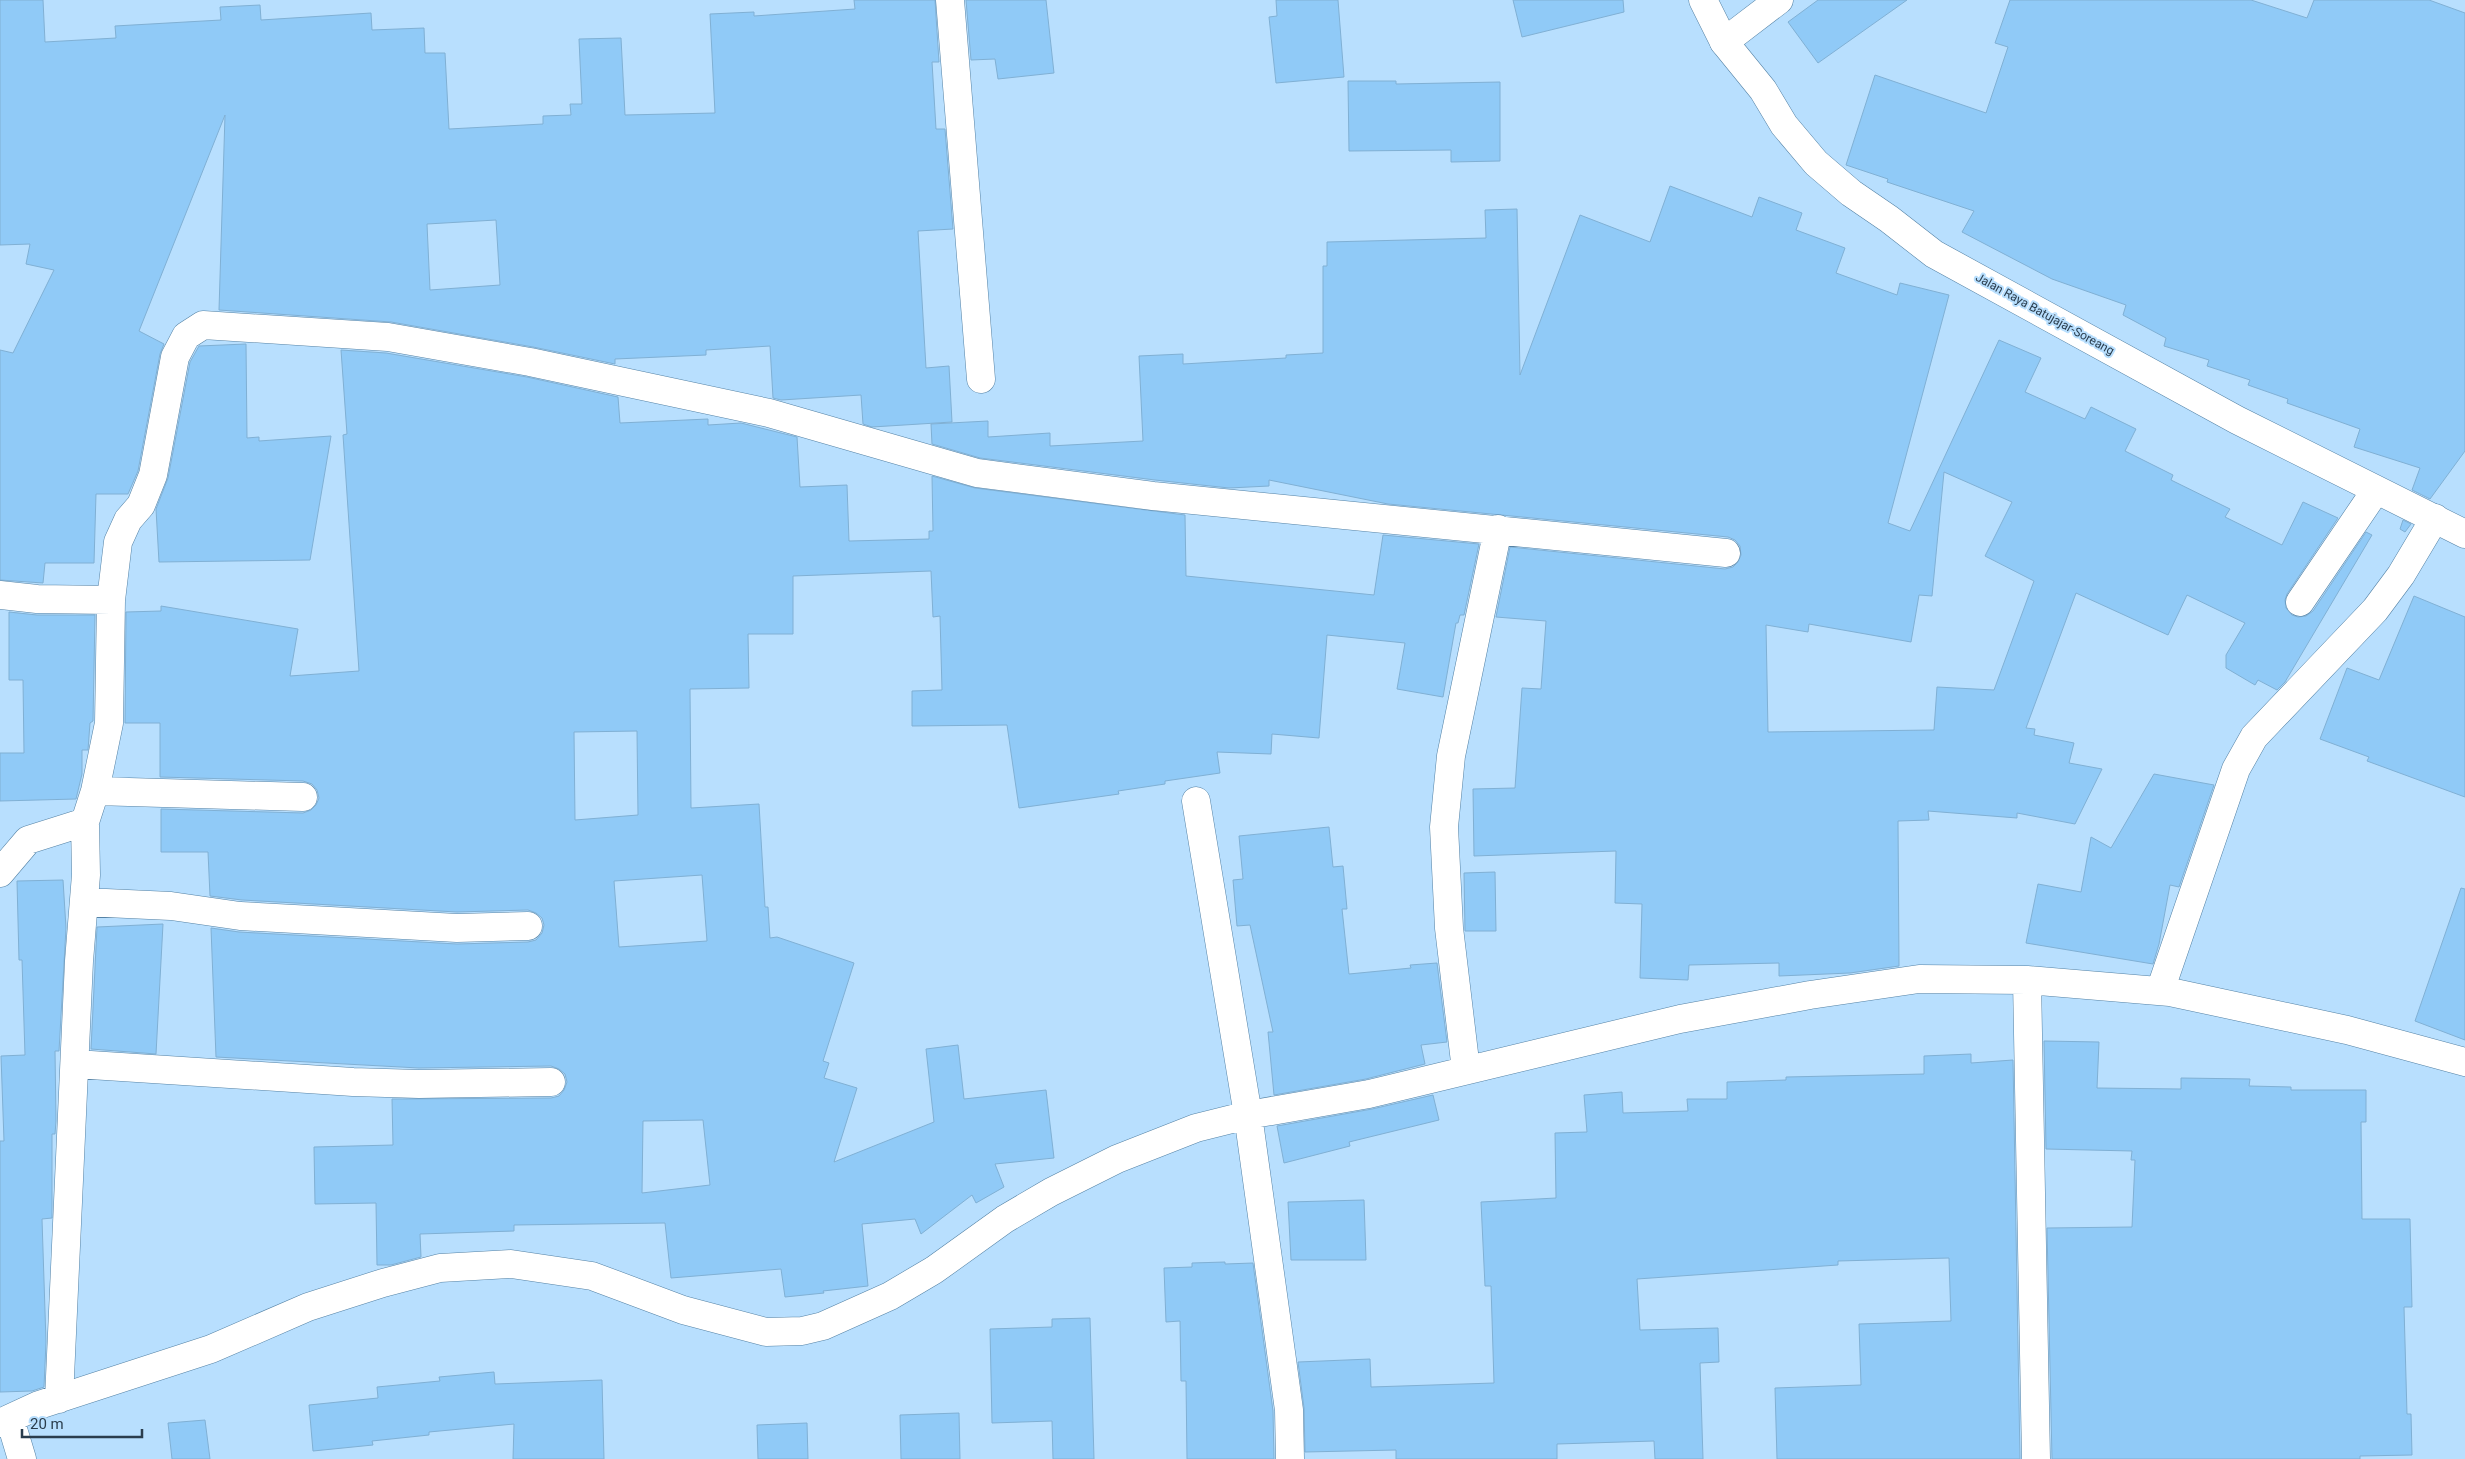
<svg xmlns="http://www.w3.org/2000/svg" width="2465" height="1459" font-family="Roboto,sans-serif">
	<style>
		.building { fill: #90caf7; stroke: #80b0d4; fill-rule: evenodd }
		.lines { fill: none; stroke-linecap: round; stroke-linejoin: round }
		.minor-casing { stroke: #5482a5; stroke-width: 29 }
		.highway-casing { stroke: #5482a5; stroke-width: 29 }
		.minor { stroke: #fff; stroke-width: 28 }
		.highway { stroke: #fff; stroke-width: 28 }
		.labels { text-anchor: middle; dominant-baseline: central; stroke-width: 4; stroke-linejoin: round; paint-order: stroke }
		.street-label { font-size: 12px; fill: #2a3d4d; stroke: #b8dffe }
	</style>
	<rect width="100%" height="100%" fill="#b8dffe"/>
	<path class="building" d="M 0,0 L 43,0 L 45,42 L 116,38 L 115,26 L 221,20 L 220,7 L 260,5 L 261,20 L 371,13 L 372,30 L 424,28 L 425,53 L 445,53 L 449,129 L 543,124 L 543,116 L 571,115 L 570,104 L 582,104 L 579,39 L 621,38 L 625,115 L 715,113 L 710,14 L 754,12 L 754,16 L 855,9 L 854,0 L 935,0 L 939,62 L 932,62 L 936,129 L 945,129 L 953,229 L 918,231 L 926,368 L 949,366 L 952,422 L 872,427 L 863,424 L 861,395 L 781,400 L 773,398 L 770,346 L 706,350 L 706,355 L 615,359 L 615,364 L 533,347 L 391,322 L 219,310 L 225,115 L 139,331 L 164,344 L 160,354 L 138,471 L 128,494 L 96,494 L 94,563 L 45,563 L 43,583 L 0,580 L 0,350 L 13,353 L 54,270 L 26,264 L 30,244 L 0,245 ZM 496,220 L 500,285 L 430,290 L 427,224 Z
		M 966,0 L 1046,0 L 1054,73 L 998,79 L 995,59 L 971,60 Z
		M 1276,0 L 1338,0 L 1344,77 L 1276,83 L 1269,17 L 1277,16 Z
		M 1513,0 L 1623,0 L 1624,12 L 1522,37 Z
		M 1818,0 L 1907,0 L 1818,63 L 1788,22 Z
		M 2010,0 L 2251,0 L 2307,18 L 2314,0 L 2429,0 L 2465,13 L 2465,451 L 2430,499 L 2412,490 L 2420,468 L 2354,447 L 2360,429 L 2287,403 L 2288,399 L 2248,385 L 2250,380 L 2207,366 L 2209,360 L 2164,346 L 2166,338 L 2123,315 L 2126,305 L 2052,279 L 1962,232 L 1974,211 L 1887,182 L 1888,179 L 1846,165 L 1875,75 L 1986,113 L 2008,47 L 1995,43 Z
		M 1348,81 L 1396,81 L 1396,84 L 1500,82 L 1500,161 L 1451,162 L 1451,150 L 1349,151 Z
		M 1670,186 L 1752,217 L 1759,197 L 1802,213 L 1796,230 L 1845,248 L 1836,273 L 1897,295 L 1900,283 L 1949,295 L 1888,523 L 1910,531 L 1999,340 L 2041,358 L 2025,392 L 2085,419 L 2091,407 L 2136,429 L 2125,451 L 2173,475 L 2171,480 L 2230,509 L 2225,517 L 2282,545 L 2303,502 L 2338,518 L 2287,594 L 2285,600 L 2286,608 L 2292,615 L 2298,617 L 2306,616 L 2313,611 L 2366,532 L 2372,535 L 2285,682 L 2277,690 L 2258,680 L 2255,685 L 2226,668 L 2226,655 L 2245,623 L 2187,595 L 2168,635 L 2076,593 L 2026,728 L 2035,729 L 2034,735 L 2074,743 L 2069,763 L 2102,769 L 2075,824 L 2017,813 L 2017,818 L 1928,811 L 1929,820 L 1898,821 L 1899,966 L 1850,973 L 1779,976 L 1779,963 L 1689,965 L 1688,980 L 1640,978 L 1642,904 L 1615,903 L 1616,851 L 1474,856 L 1473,789 L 1515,788 L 1522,688 L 1541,689 L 1546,621 L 1496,617 L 1510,547 L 1725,569 L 1733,567 L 1738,562 L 1741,555 L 1740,546 L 1735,540 L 1728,537 L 1388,504 L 1269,480 L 1269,486 L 1229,488 L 1155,480 L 980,458 L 932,444 L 931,424 L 988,421 L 988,437 L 1050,433 L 1050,446 L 1143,441 L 1139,356 L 1183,354 L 1183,364 L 1286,358 L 1286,355 L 1323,353 L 1323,266 L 1327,266 L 1327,242 L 1486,238 L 1485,210 L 1517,209 L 1520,375 L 1580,215 L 1650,242 ZM 1944,472 L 2012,502 L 1985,556 L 2034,581 L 1994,690 L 1937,687 L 1934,730 L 1768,732 L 1766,625 L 1808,632 L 1809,624 L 1911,642 L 1919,595 L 1932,596 Z
		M 246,344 L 247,438 L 259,437 L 259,441 L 331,436 L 310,560 L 159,562 L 156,509 L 168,478 L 190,362 L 199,346 Z
		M 341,350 L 386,353 L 527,377 L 618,397 L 620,423 L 708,419 L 708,425 L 741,423 L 797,437 L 800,487 L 847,485 L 849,541 L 929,539 L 929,531 L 933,531 L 932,476 L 975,488 L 1185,515 L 1186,576 L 1374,595 L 1383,535 L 1479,544 L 1464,615 L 1460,615 L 1458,623 L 1456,623 L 1443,697 L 1397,689 L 1405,643 L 1327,635 L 1319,738 L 1272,734 L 1271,754 L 1217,752 L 1220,773 L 1165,781 L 1165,784 L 1118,791 L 1119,794 L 1019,808 L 1007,725 L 912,726 L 912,691 L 942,690 L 940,616 L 933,617 L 931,571 L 793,576 L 793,634 L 748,634 L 749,688 L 690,689 L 691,808 L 759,804 L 765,907 L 768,907 L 770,938 L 777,937 L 854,963 L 823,1061 L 829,1063 L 824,1078 L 857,1088 L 834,1162 L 934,1122 L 926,1049 L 958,1045 L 964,1099 L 1046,1090 L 1054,1158 L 995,1164 L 1004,1187 L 976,1203 L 972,1195 L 921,1234 L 915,1219 L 862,1224 L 868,1286 L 823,1291 L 824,1293 L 785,1297 L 781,1269 L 671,1278 L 665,1223 L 514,1225 L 514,1231 L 420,1234 L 421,1257 L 391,1265 L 377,1265 L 376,1203 L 315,1204 L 314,1147 L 393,1145 L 392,1099 L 551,1098 L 559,1096 L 564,1090 L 567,1082 L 565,1074 L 559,1069 L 551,1066 L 419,1068 L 216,1057 L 211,928 L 239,932 L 457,944 L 528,942 L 536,940 L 542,933 L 544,925 L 542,918 L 536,913 L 528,910 L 457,912 L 242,900 L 210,896 L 208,852 L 161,852 L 161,809 L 303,813 L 311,810 L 316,805 L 319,798 L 317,790 L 312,784 L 303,781 L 160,777 L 160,723 L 125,723 L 126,612 L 161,611 L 161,606 L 298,629 L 290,676 L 359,671 L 343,435 L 347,434 ZM 637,731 L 638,815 L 575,820 L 574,732 ZM 702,875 L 707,941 L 619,947 L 614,881 ZM 703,1120 L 710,1185 L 642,1193 L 643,1121 Z
		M 2403,520 L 2411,524 L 2405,532 L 2400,529 Z
		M 2414,596 L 2465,617 L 2465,797 L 2367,761 L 2369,757 L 2320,739 L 2347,668 L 2379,680 Z
		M 9,612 L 37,615 L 95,615 L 93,721 L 90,723 L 88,750 L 82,750 L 82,774 L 76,799 L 0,801 L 0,753 L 24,753 L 23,680 L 9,680 Z
		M 2154,774 L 2214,785 L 2179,887 L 2170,885 L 2159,944 L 2153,964 L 2026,943 L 2038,884 L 2081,892 L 2091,837 L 2111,848 Z
		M 1329,827 L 1333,867 L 1343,866 L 1347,909 L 1342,909 L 1349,974 L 1411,968 L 1410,965 L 1437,963 L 1447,1042 L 1421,1045 L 1425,1064 L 1366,1079 L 1274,1095 L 1268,1032 L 1273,1032 L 1250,925 L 1237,926 L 1233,880 L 1243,879 L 1239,836 Z
		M 1495,872 L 1496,931 L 1465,931 L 1464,873 Z
		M 63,880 L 66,928 L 59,1051 L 55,1051 L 56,1121 L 55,1134 L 52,1134 L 52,1218 L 42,1219 L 46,1342 L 44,1387 L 32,1391 L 0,1392 L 0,1141 L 4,1141 L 1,1056 L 25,1055 L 22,960 L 19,960 L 17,881 Z
		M 2461,888 L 2465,889 L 2465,1040 L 2415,1021 Z
		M 163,924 L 156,1054 L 91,1049 L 97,927 Z
		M 2044,1041 L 2099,1042 L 2097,1088 L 2181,1089 L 2181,1078 L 2250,1079 L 2249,1086 L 2291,1087 L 2291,1090 L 2366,1090 L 2366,1122 L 2361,1122 L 2362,1219 L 2410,1219 L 2412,1307 L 2404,1307 L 2407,1414 L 2411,1414 L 2412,1455 L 2360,1456 L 2360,1459 L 2052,1459 L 2047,1228 L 2132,1227 L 2135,1160 L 2131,1160 L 2132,1151 L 2046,1149 Z
		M 1971,1054 L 1971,1063 L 2013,1060 L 2020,1459 L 1777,1459 L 1775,1388 L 1861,1385 L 1859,1324 L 1951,1321 L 1949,1258 L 1838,1261 L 1838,1265 L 1637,1279 L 1640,1330 L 1718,1328 L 1719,1362 L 1700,1363 L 1703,1459 L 1655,1459 L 1654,1441 L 1557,1444 L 1557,1459 L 1396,1459 L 1396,1450 L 1305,1452 L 1304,1408 L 1298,1362 L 1370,1359 L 1371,1387 L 1494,1383 L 1491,1286 L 1485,1286 L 1481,1202 L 1556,1198 L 1555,1133 L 1587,1132 L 1584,1095 L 1622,1092 L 1623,1113 L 1688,1111 L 1687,1099 L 1727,1099 L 1727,1082 L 1786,1080 L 1786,1077 L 1924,1074 L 1924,1056 Z
		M 1433,1095 L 1439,1120 L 1349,1142 L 1350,1146 L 1284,1163 L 1277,1126 L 1372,1109 Z
		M 1364,1200 L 1366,1260 L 1291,1260 L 1288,1202 Z
		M 1225,1262 L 1225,1264 L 1253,1263 L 1273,1411 L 1274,1459 L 1187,1459 L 1186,1381 L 1181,1381 L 1180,1321 L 1166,1322 L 1164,1268 L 1192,1267 L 1192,1263 Z
		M 1090,1318 L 1094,1459 L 1053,1459 L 1052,1421 L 992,1423 L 990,1329 L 1052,1327 L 1052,1319 Z
		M 494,1372 L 495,1384 L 602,1380 L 604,1459 L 513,1459 L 514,1424 L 429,1432 L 429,1435 L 372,1441 L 373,1445 L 313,1451 L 309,1405 L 378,1398 L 377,1387 L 440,1381 L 439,1377 Z
		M 959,1413 L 960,1459 L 901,1459 L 900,1415 Z
		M 205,1420 L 210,1459 L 172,1459 L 168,1423 Z
		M 807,1423 L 808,1459 L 758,1459 L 757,1425 Z"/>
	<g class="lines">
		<defs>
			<path id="minor" d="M 950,0 L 981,379
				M 1724,42 L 1779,0
				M 0,595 L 37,599 L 111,600
				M 2300,602 L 2376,490
				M 95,791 L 303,797
				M 1196,801 L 1248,1115 L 1289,1410 L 1290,1459
				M 0,873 L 28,840 L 85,822 L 95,791 L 109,723 L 111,600 L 118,542 L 128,520 L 141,505 L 153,475 L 175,357 L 186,336 L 203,325 L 388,337 L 530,362 L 769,413 L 977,473 L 1153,496 L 1726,553
				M 84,902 L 171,906 L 240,916 L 457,928 L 528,926
				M 2027,980 L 2036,1459
				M 2160,991 L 2236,769 L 2254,737 L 2375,610 L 2401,575 L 2435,518
				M 75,1064 L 353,1082 L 419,1084 L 551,1082
				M 1466,1070 L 1449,928 L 1444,827 L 1451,756 L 1498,529
				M 59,1399 L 79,961 L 86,875 L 85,822
				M 10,1419 L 22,1459
				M 0,1423 L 39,1405 L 211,1349 L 308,1307 L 383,1283 L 440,1268 L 511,1264 L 592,1276 L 683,1310 L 766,1332 L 802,1331 L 823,1326 L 890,1296 L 934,1270 L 1005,1219 L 1051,1192 L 1117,1159 L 1196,1128 L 1248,1115 L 1369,1094 L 1680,1019 L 1810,995 L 1919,979 L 2027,980 L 2170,992 L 2347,1030 L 2465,1062"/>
			<path id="highway" d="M 1703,0 L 1724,42 L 1763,90 L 1784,125 L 1816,163 L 1851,193 L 1889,219 L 1934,254 L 2237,420 L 2465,534"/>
		</defs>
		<use href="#minor" class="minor-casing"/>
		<use href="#highway" class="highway-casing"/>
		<use href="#minor" class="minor"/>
		<use href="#highway" class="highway"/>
	</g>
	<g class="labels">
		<g class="street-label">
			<text transform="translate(2045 314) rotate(29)">Jalan Raya Batujajar-Soreang</text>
		</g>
	</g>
	<path d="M22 1429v8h120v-8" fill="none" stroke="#2a3d4d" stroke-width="2.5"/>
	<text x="30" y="1429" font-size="15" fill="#2a3d4d" stroke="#b8dffe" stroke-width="4" paint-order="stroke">20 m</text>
</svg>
